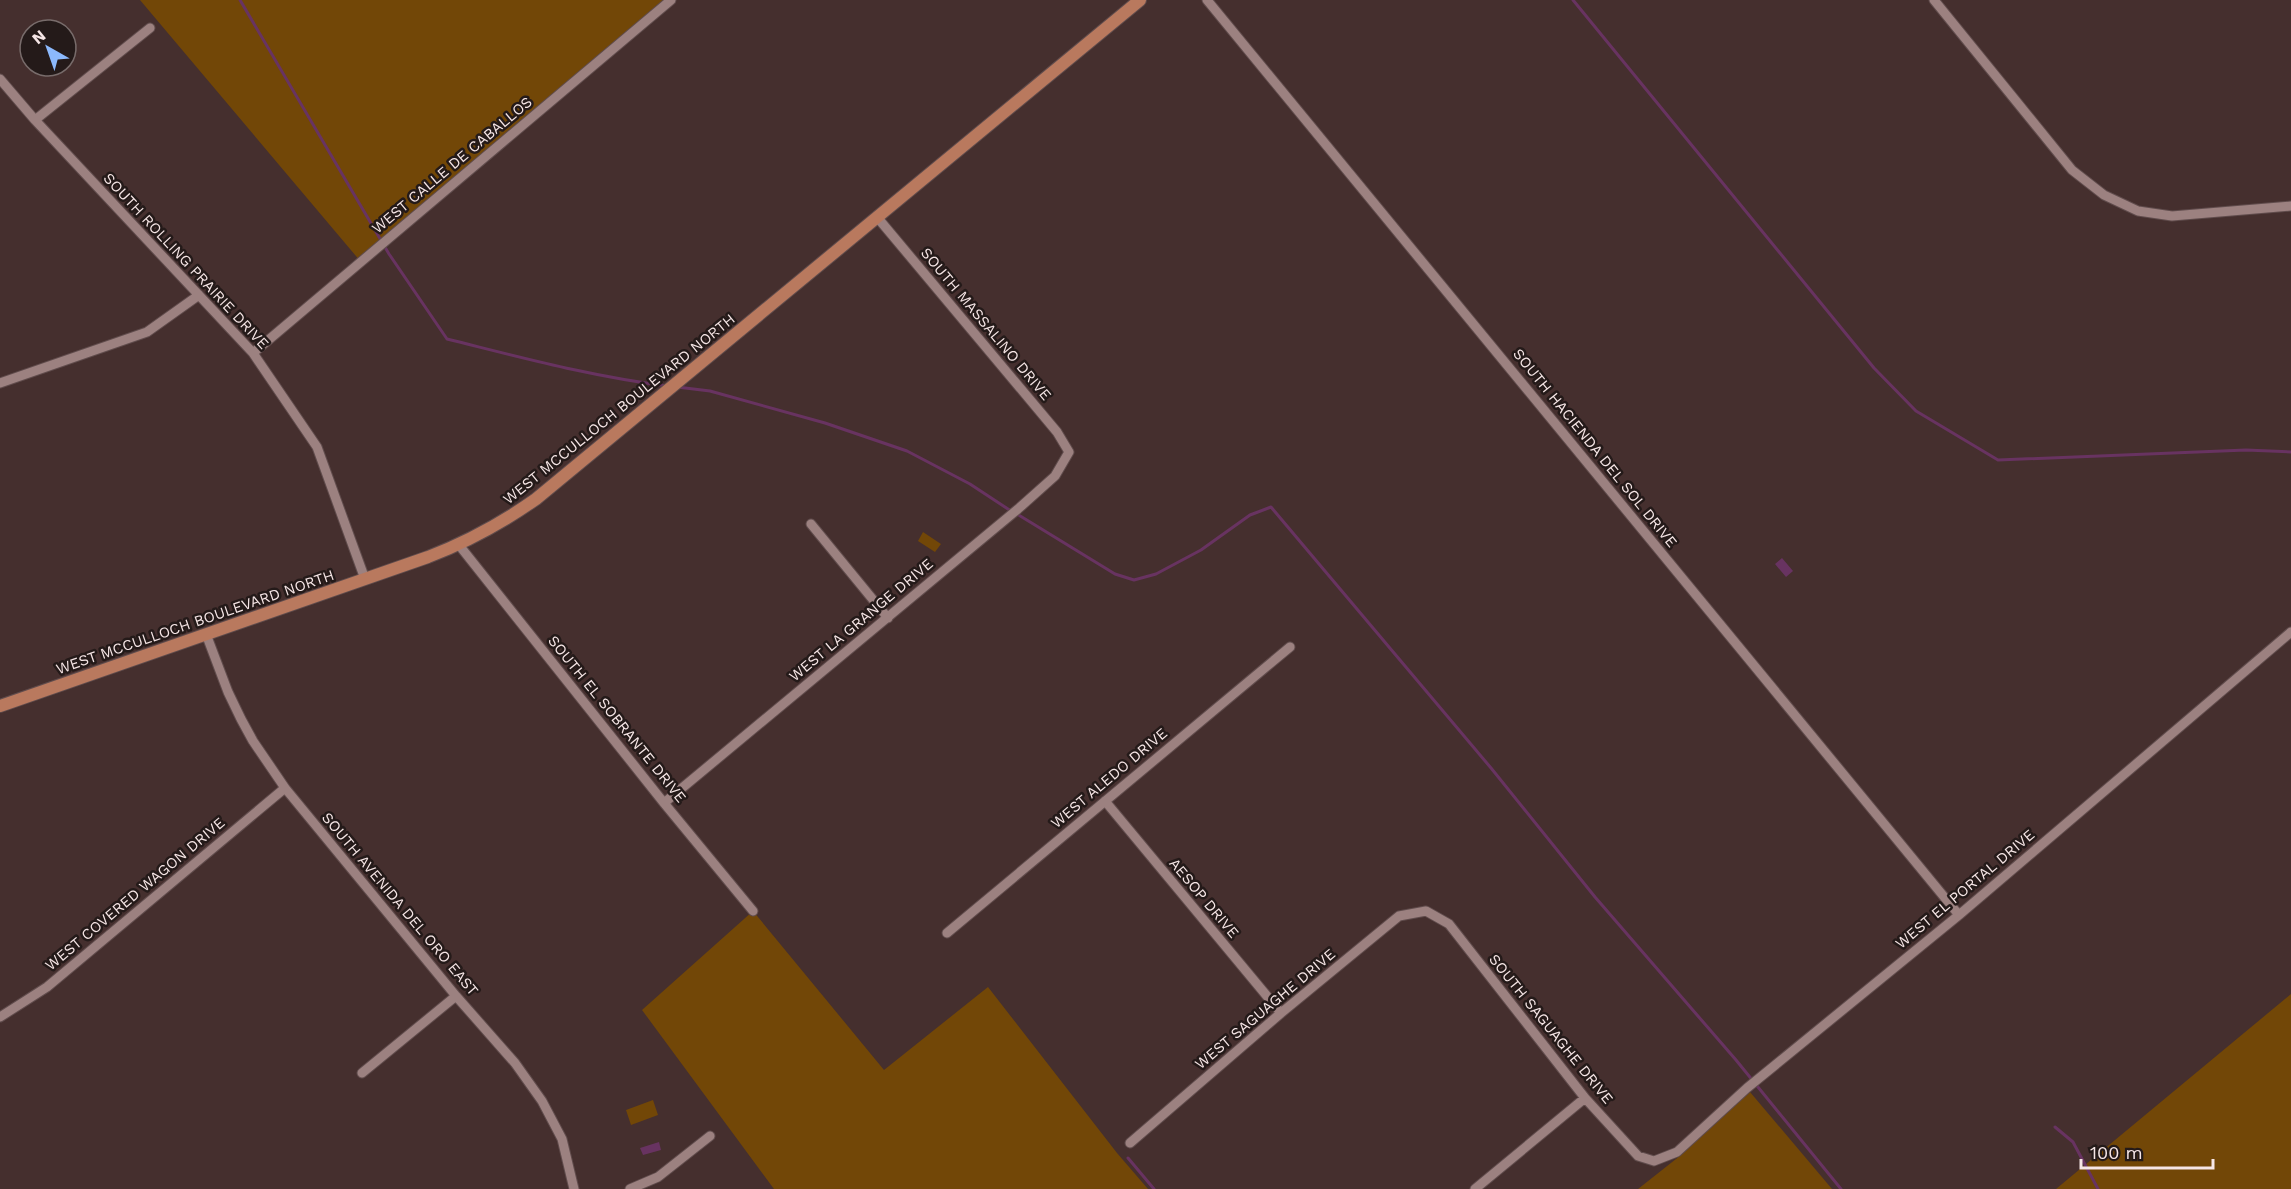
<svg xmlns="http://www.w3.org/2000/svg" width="2291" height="1189" font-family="'Work Sans',sans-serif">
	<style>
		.green { fill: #724707 }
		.water { fill: #683361 }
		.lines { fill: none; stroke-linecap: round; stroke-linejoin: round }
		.stream { stroke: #683361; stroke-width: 3 }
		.minor-casing { stroke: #604c4c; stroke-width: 11 }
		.major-casing { stroke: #604c4c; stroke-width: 14 }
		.minor { stroke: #9c8180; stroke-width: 9 }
		.major { stroke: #b9795e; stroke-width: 12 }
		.labels { text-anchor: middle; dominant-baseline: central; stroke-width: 5; stroke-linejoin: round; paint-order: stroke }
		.street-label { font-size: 15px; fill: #f6e6e6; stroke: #241a19 }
	</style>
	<rect width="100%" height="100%" fill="#452f2e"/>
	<path class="green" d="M 140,0 L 671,0 L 361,262 Z
		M 923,532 L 941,544 L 935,552 L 918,541 Z
		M 753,911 L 884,1070 L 988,987 L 1117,1153 L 1148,1189 L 774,1189 L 642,1010 Z
		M 2291,994 L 2291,1189 L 2056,1189 Z
		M 1750,1092 L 1832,1189 L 1638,1189 L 1676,1159 Z
		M 653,1100 L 658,1115 L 631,1125 L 626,1110 Z"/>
	<path class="water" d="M 1782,558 L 1793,571 L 1786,577 L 1775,564 Z
		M 659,1142 L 661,1150 L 643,1155 L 640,1148 Z"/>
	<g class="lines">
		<path class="stream" d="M 240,0 L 389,254 L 447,339 C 520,357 593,377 668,386
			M 1573,0 L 1874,368 L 1916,411 L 1998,460 L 2246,450 L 2291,452
			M 677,387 L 710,391 L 825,423 L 907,451 L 970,484 L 1011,511
			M 1017,514 L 1115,574 L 1134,580 L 1156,574 L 1201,550 L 1250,515 L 1271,507 L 1491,768 L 1595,897 L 1736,1060 L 1841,1189
			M 2055,1127 L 2073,1142 L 2098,1189
			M 1128,1158 L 1154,1189"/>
		<defs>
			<path id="minor" d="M 1207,0 L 1959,915
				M 1934,0 L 2072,170 L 2104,195 L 2138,211 L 2172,216 L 2291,206
				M 0,79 L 35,120 L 253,353 L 317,447 L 365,579
				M 35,120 L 150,28
				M 253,353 L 671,0
				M 0,383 L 147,332 L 199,295
				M 811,524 L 888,618
				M 459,545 L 664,803 L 753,911
				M 206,634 L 228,692 L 241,719 L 253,741 L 285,788 L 456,996 L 515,1063 L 542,1101 L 562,1139 L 574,1189
				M 1105,801 L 1281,1013
				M 664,803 L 1018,509 L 1055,476 L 1069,452 L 1057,432 L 877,217
				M 947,933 L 1290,647
				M 0,1017 L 47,987 L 285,788
				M 362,1073 L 456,996
				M 1130,1143 L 1281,1013 L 1399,916 L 1426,911 L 1449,924 L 1585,1098 L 1638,1156 L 1654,1161 L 1677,1152 L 1747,1088 L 1959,915 L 2291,632
				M 630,1189 L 658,1177 L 710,1136
				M 1475,1189 L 1585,1098"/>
			<path id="major" d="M 0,706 L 428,557 C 467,542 502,523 536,499 L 1140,0"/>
		</defs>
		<use href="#minor" class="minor-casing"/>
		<use href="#major" class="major-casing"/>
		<use href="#minor" class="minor"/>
		<use href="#major" class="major"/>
	</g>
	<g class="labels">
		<g class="street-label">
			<text transform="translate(452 165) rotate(-40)">WEST CALLE DE CABALLOS</text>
			<text transform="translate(186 261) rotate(47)">SOUTH ROLLING PRAIRIE DRIVE</text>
			<text transform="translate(986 324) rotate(50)">SOUTH MASSALINO DRIVE</text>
			<text transform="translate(619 409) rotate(-39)">WEST MCCULLOCH BOULEVARD NORTH</text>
			<text transform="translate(1595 448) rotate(51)">SOUTH HACIENDA DEL SOL DRIVE</text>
			<text transform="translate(861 620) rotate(-40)">WEST LA GRANGE DRIVE</text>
			<text transform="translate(195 622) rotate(-19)">WEST MCCULLOCH BOULEVARD NORTH</text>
			<text transform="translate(617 719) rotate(51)">SOUTH EL SOBRANTE DRIVE</text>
			<text transform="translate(1109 778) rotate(-40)">WEST ALEDO DRIVE</text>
			<text transform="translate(1965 889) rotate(-40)">WEST EL PORTAL DRIVE</text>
			<text transform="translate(135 894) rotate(-40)">WEST COVERED WAGON DRIVE</text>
			<text transform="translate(1204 898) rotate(50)">AESOP DRIVE</text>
			<text transform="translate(400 904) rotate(50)">SOUTH AVENIDA DEL ORO EAST</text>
			<text transform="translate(1265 1009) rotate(-40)">WEST SAGUAGHE DRIVE</text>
			<text transform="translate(1551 1029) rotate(51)">SOUTH SAGUAGHE DRIVE</text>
		</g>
	</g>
	<g transform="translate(48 48) rotate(320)"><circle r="28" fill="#241a19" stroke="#786c6b" stroke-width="1.5"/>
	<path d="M0-4.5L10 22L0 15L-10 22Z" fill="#8cb9fc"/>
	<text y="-9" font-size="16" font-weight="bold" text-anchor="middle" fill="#f6e6e6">N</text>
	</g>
	<path d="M2081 1159v9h132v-9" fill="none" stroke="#f6e6e6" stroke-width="3"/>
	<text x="2090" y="1159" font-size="18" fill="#f6e6e6" stroke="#241a19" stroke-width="4.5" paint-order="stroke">100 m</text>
</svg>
